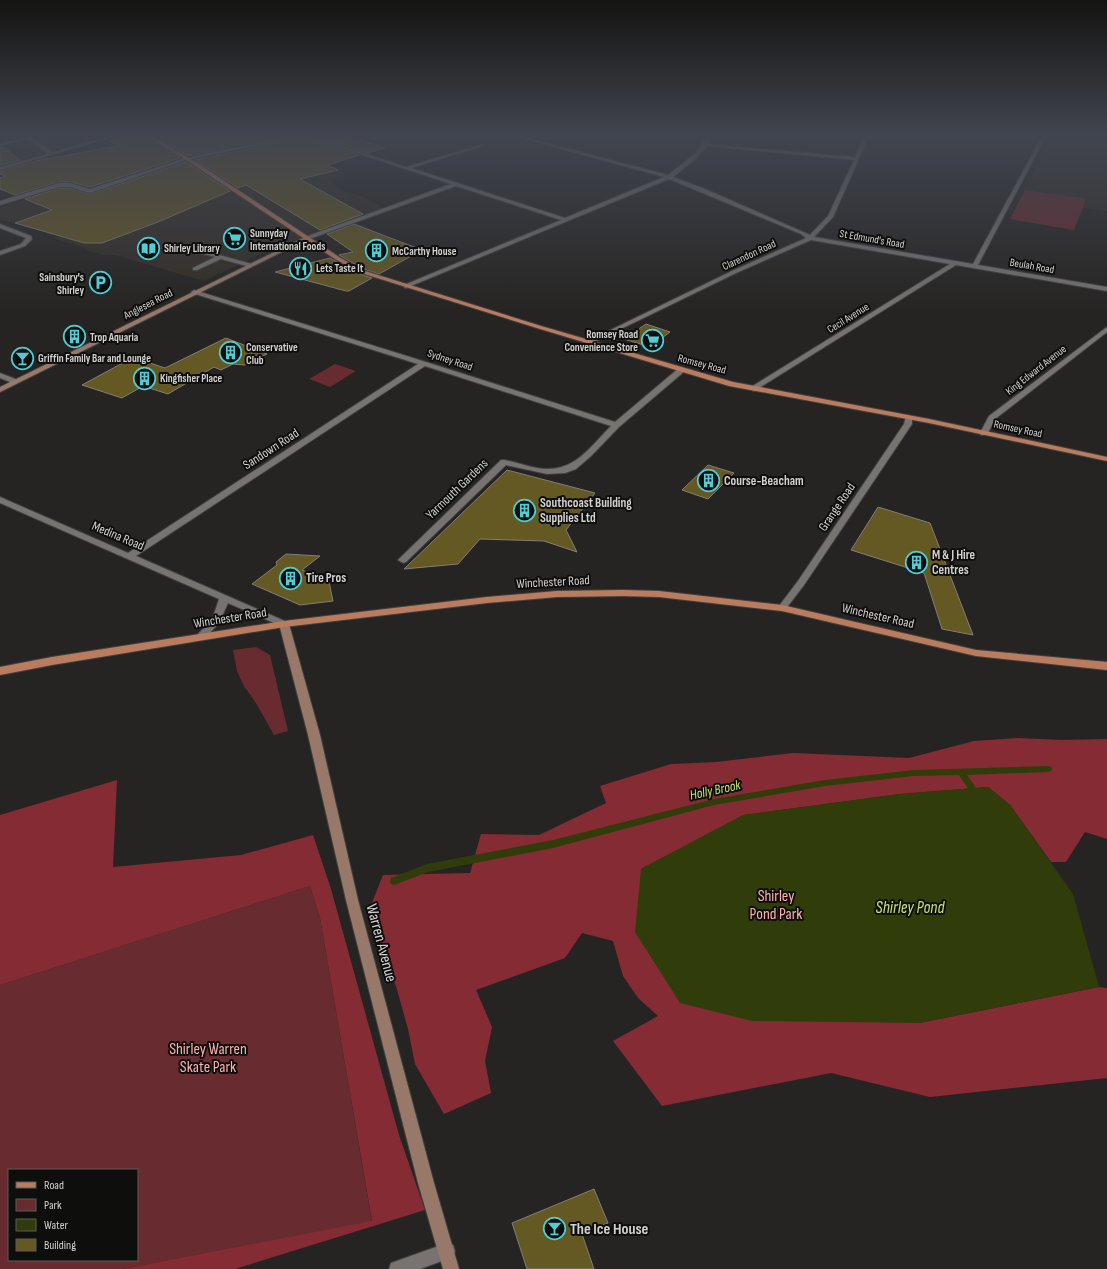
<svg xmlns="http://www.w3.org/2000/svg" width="1107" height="1269" font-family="'Sofia Sans Condensed',sans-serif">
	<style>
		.built { fill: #332d27 }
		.green { fill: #682b2f; fill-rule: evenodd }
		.forest { fill: #852b34 }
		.water { fill: #303d0a }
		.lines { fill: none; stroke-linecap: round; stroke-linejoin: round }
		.stream { fill: #303d0a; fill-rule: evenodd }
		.building { fill: #645823; stroke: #807f7c }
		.street-casing { stroke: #42413f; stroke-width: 2 }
		.secondary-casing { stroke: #42413f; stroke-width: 2 }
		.primary-casing { stroke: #42413f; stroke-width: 2 }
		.street { fill: #767371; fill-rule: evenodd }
		.secondary { fill: #987868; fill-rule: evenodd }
		.primary { fill: #ba7c5f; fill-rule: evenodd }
		.labels { text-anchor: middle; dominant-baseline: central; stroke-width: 4; stroke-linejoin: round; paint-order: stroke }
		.far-poi-label { font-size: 11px; font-weight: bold; fill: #d2d1cf; stroke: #0e0e0d; text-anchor: start }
		.far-street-label { font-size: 11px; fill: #d2d1cf; stroke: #0e0e0d }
		.street-label { font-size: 13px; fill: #d2d1cf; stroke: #0e0e0d }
		.poi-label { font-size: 13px; font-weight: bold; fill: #d2d1cf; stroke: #0e0e0d; text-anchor: start }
		.water-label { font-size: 14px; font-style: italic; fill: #c1e46c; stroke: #0e0e0d }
		.near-park-label { font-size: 16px; fill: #feb0b1; stroke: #0e0e0d }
		.near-street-label { font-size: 16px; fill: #d2d1cf; stroke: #0e0e0d }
		.near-poi-label { font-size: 16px; font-weight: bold; fill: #d2d1cf; stroke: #0e0e0d; text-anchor: start }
		.near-water-label { font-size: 17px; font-style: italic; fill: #c1e46c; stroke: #0e0e0d }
	</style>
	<rect width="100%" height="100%" fill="#262422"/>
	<path class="built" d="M 45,136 L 292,136 L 337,152 L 324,169 L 334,167 L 347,174 L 328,181 L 341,190 L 363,197 L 383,208 L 278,246 L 204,281 L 115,255 L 102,255 L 88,251 L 85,248 L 53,238 L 59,236 L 0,219 L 0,208 L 55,190 L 88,197 L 107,188 L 139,178 L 111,169 L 86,143 L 0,167 L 0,147 Z
		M 1051,136 L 1107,136 L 1107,211 L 1083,208 L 1074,230 L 1010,219 Z"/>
	<path class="green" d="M 1025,190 L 1086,199 L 1074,230 L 1010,219 Z
		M 335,364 L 356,371 L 330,387 L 309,379 Z
		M 256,647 L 270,655 L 288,731 L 274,735 L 256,703 L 244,686 L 237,671 L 233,650 Z
		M 310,886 L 320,918 L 372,1222 L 122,1269 L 0,1269 L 0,985 ZM 9,1170 L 137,1170 L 137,1260 L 9,1260 Z"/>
	<path class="forest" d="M 1018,738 L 1061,740 L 1107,739 L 1107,839 L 1085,832 L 1066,862 L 1051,862 L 1010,805 L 988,787 L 900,794 L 744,815 L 641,869 L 919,1023 L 1099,987 L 1107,988 L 1107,1078 L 930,1097 L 831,1073 L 662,1106 L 613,1041 L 658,1016 L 638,998 L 623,976 L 613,941 L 582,933 L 565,958 L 476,990 L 492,1027 L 485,1061 L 491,1093 L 444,1114 L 415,1064 L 408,1029 L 396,986 L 380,950 L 371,905 L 383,875 L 470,873 L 481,834 L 539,835 L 606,803 L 600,786 L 671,764 L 716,762 L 793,753 L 909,758 L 974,741 Z
		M 117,780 L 113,867 L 241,855 L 313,835 L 331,889 L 399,1135 L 425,1210 L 235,1269 L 122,1269 L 372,1221 L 320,918 L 310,886 L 0,985 L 0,815 Z"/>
	<path class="water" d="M 988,787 L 1010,805 L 1073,894 L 1099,987 L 919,1023 L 752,1021 L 680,1003 L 635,932 L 641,869 L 743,815 L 900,794 Z"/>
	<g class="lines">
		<path class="stream" d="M 1048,766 L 1051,767 L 1052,769 L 1051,771 L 1048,772 L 967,775 L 976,788 L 975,790 L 972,791 L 969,790 L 959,775 L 914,776 L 825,786 L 714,805 L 553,848 L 428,872 L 394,885 L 391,884 L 390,881 L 391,878 L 427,864 L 553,840 L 714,799 L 825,780 L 914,770 Z"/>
	</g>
	<path class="building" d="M 117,136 L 146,136 L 180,158 L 90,187 L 70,182 L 59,182 L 15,195 L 0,189 L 0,178 L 6,176 L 0,174 L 0,171 L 35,161 L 122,145 L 111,142 L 112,139 Z
		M 155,136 L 289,136 L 210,151 L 189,156 Z
		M 315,136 L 349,136 L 385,148 L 368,153 Z
		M 304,137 L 359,155 L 328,165 L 338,170 L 300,179 L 363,214 L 320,230 L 246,185 L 238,188 L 195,160 Z
		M 0,147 L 3,147 L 20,160 L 0,165 Z
		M 186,162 L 230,191 L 158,222 L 102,243 L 84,243 L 15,223 L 52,210 L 25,199 L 59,188 L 70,188 L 90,194 Z
		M 354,224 L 422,250 L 379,274 L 363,269 L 339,255 L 353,252 L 327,234 Z
		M 330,258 L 357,273 L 372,278 L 349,291 L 346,291 L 275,272 Z
		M 646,324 L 670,332 L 650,347 L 624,339 Z
		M 226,338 L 267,354 L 245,365 L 233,364 L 221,370 L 214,367 L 168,394 L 143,386 L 122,398 L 82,385 L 130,359 L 135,358 L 165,368 Z
		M 708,465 L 734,473 L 708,499 L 682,490 Z
		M 507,470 L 595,493 L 566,530 L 577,552 L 544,541 L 480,539 L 458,564 L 404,569 Z
		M 878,507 L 930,523 L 973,635 L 942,629 L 924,573 L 851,550 Z
		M 286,554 L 320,556 L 302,570 L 329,582 L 333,601 L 300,605 L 252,584 L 277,565 L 276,562 Z
		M 594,1189 L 608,1223 L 582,1234 L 594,1269 L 527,1269 L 512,1223 Z"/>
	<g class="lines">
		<defs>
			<path id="street" d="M 30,136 L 53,152 L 110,136 L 116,136 L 0,170 L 0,167 L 48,154 L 28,139 L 0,146 L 0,144 Z
				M 305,136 L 311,136 L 406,167 L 483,144 L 483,146 L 411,168 L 565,218 L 664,177 L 514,136 L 520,136 L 668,175 L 696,153 L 708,136 L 712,136 L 708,144 L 855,157 L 865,136 L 869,136 L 833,217 L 814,237 L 973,264 L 1042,136 L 1046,136 L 978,265 L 1107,287 L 1107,291 L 956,265 L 754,391 L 750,389 L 751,387 L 950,264 L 811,240 L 736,273 L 590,344 L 588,343 L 588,341 L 732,271 L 806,238 L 801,234 L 669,179 L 406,288 L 404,287 L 404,285 L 561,220 L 456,186 L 309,239 L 305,239 L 305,237 L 451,184 ZM 707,146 L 854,160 L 828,216 L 810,235 L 705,189 L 673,177 L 694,160 Z
				M 185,158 L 189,159 L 90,193 L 70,187 L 59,187 L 0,205 L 0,201 L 59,183 L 70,183 L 90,189 Z
				M 0,224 L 31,236 L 32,239 L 25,246 L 0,255 L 0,251 L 21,244 L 26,238 L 0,228 Z
				M 194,248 L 252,264 L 253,265 L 250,267 L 221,259 L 197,270 L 193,270 L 193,268 L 215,257 L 192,251 L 191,250 Z
				M 194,290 L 426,362 L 615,422 L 679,368 L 682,368 L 686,370 L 619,427 L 591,456 L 576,469 L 565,473 L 547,474 L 506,465 L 406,562 L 403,563 L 398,560 L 400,558 L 501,460 L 504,460 C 515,462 526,466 537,468 C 574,474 588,449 611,426 L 425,366 L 136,556 L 287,622 L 289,624 L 287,626 L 281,626 L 228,603 L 219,623 L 204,639 L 200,640 L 195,637 L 212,620 L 219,599 L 0,503 L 0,497 L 128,553 L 418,364 L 192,293 L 191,292 Z
				M 1107,327 L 1107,332 L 995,419 L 987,435 L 981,435 L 980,433 L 989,416 Z
				M 0,373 L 18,380 L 19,382 L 15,384 L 0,378 Z
				M 906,416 L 912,416 L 912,424 L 804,585 L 785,610 L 779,610 L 777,608 L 779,606 L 798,581 L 904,424 Z
				M 447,1243 L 453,1245 L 455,1251 L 453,1257 L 420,1269 L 389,1269 L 391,1263 Z"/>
			<path id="secondary" d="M 296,136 L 304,136 L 187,160 L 185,159 L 210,152 Z
				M 305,237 L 310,238 L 0,392 L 0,387 Z
				M 284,621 L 289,624 L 320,735 L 358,900 L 434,1183 L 459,1269 L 443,1269 L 418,1183 L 346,900 L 308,735 L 279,624 Z"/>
			<path id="primary" d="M 147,136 L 152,136 L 196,162 L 339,257 L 362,270 L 541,326 L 733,382 L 929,419 L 1107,457 L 1107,461 L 929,423 L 729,386 L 537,328 L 358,272 L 335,259 L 192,164 Z
				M 623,590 L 659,591 L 782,605 L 976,650 L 1107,662 L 1107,670 L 976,656 L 782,611 L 659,597 L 623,596 L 557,597 L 487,603 L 284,627 L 52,665 L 0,675 L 0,667 L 52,657 L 284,621 L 487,597 L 557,591 Z"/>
		</defs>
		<use href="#street" class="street-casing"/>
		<use href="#secondary" class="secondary-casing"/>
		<use href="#primary" class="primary-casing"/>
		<use href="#street" class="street"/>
		<use href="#secondary" class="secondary"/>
		<use href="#primary" class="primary"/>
	</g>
	<linearGradient id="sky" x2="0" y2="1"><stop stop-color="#151413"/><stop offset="0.43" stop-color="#41454f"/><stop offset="1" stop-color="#41454f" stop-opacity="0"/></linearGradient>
	<rect width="1107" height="313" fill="url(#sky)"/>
	<defs>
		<symbol id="supermarket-ring" viewBox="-11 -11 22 22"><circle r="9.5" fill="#0e0e0d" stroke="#51ccd4" stroke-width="1.5"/><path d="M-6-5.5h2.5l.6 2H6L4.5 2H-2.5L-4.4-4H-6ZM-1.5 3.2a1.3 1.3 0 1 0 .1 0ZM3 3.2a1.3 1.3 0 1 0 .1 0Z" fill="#51ccd4"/></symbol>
		<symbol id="library-ring" viewBox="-11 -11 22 22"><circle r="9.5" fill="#0e0e0d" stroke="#51ccd4" stroke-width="1.5"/><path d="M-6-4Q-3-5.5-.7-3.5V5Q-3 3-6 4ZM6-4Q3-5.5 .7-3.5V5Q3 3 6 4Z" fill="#51ccd4"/></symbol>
		<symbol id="building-ring" viewBox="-11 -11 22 22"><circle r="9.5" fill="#0e0e0d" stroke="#51ccd4" stroke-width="1.5"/><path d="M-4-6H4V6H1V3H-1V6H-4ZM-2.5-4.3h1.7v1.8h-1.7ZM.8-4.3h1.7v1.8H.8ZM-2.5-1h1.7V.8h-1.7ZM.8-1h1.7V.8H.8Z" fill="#51ccd4"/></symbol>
		<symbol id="restaurant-ring" viewBox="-11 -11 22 22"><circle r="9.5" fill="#0e0e0d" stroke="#51ccd4" stroke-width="1.5"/><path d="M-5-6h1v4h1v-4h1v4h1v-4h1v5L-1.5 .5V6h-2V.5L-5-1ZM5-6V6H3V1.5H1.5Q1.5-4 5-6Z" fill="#51ccd4"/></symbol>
		<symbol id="parking-ring" viewBox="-11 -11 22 22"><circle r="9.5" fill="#0e0e0d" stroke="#51ccd4" stroke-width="1.5"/><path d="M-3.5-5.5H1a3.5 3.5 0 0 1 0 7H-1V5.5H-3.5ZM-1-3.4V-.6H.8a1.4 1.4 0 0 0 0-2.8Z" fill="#51ccd4"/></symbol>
		<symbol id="bar-ring" viewBox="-11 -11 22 22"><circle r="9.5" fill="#0e0e0d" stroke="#51ccd4" stroke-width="1.5"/><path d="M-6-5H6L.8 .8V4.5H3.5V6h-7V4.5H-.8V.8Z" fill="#51ccd4"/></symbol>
	</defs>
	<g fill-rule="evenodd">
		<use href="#supermarket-ring" x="222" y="226" width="25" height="25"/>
		<use href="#library-ring" x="136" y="236" width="25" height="25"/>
		<use href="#building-ring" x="364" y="238" width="25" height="25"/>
		<use href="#restaurant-ring" x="288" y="256" width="25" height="25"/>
		<use href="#parking-ring" x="88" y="270" width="25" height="25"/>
		<use href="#building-ring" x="62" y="324" width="25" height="25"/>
		<use href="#supermarket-ring" x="640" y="328" width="25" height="25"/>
		<use href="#building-ring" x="218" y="340" width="25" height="25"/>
		<use href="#bar-ring" x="10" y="346" width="25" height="25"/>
		<use href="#building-ring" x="132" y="366" width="25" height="25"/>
		<use href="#building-ring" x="696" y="468" width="25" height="25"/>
		<use href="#building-ring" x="512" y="498" width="25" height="25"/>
		<use href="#building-ring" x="904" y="550" width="25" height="25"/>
		<use href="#building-ring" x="278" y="566" width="25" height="25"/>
		<use href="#bar-ring" x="542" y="1216" width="25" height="25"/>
	</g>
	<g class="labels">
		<g class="far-poi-label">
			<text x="250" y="233">Sunnyday<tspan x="250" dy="13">International Foods</tspan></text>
			<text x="164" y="248">Shirley Library</text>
			<text x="392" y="251">McCarthy House</text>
			<text x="316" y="268">Lets Taste It</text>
			<text x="84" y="277" text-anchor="end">Sainsbury's<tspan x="84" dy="13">Shirley</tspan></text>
			<text x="638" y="334" text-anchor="end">Romsey Road<tspan x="638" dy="13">Convenience Store</tspan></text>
			<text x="90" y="337">Trop Aquaria</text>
			<text x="246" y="347">Conservative<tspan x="246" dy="13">Club</tspan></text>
			<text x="38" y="358">Griffin Family Bar and Lounge</text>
			<text x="160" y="378">Kingfisher Place</text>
		</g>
		<g class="far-street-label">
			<text transform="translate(872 239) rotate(10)">St Edmund's Road</text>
			<text transform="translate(749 255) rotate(-25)">Clarendon Road</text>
			<text transform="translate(1032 266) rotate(10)">Beulah Road</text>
			<text transform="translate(148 304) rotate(-27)">Anglesea Road</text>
			<text transform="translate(848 318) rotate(-32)">Cecil Avenue</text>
			<text transform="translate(450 360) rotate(18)">Sydney Road</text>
			<text transform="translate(702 364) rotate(15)">Romsey Road</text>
			<text transform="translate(1036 370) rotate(-38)">King Edward Avenue</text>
			<text transform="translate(1018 429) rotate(12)">Romsey Road</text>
		</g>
		<g class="street-label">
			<text transform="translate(271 449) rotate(-33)">Sandown Road</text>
			<text transform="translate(457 489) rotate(-44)">Yarmouth Gardens</text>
			<text transform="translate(837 507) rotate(-56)">Grange Road</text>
			<text transform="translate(118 536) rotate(23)">Medina Road</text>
			<text transform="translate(553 582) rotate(-3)">Winchester Road</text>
			<text transform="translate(878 616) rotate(13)">Winchester Road</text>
			<text transform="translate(230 618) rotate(-9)">Winchester Road</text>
		</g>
		<g class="poi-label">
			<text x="724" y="481">Course-Beacham</text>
			<text x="540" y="503">Southcoast Building<tspan x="540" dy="15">Supplies Ltd</tspan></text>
			<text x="932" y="555">M &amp; J Hire<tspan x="932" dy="15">Centres</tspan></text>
			<text x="306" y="578">Tire Pros</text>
		</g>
		<g class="water-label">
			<text transform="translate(715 790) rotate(-12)">Holly Brook</text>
		</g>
		<g class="near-park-label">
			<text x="776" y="896">Shirley<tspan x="776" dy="18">Pond Park</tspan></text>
			<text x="208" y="1049">Shirley Warren<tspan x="208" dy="18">Skate Park</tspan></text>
		</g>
		<g class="near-street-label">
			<text transform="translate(381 943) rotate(75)">Warren Avenue</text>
		</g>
		<g class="near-poi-label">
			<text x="570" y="1229">The Ice House</text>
		</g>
		<g class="near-water-label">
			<text x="910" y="908">Shirley Pond</text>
		</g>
	</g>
	<rect x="8" y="1169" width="130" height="92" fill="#0e0e0d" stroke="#5c5c5b"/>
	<rect x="16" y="1182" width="20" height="6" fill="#ba7c5f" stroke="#5c5c5b"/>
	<text x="44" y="1189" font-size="12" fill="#d2d1cf">Road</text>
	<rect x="16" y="1199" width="20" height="12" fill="#682b2f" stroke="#5c5c5b"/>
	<text x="44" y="1209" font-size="12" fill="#d2d1cf">Park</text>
	<rect x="16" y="1219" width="20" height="12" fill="#303d0a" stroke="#5c5c5b"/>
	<text x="44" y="1229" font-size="12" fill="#d2d1cf">Water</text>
	<rect x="16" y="1239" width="20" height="12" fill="#645823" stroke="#5c5c5b"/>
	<text x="44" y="1249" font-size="12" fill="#d2d1cf">Building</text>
</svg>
